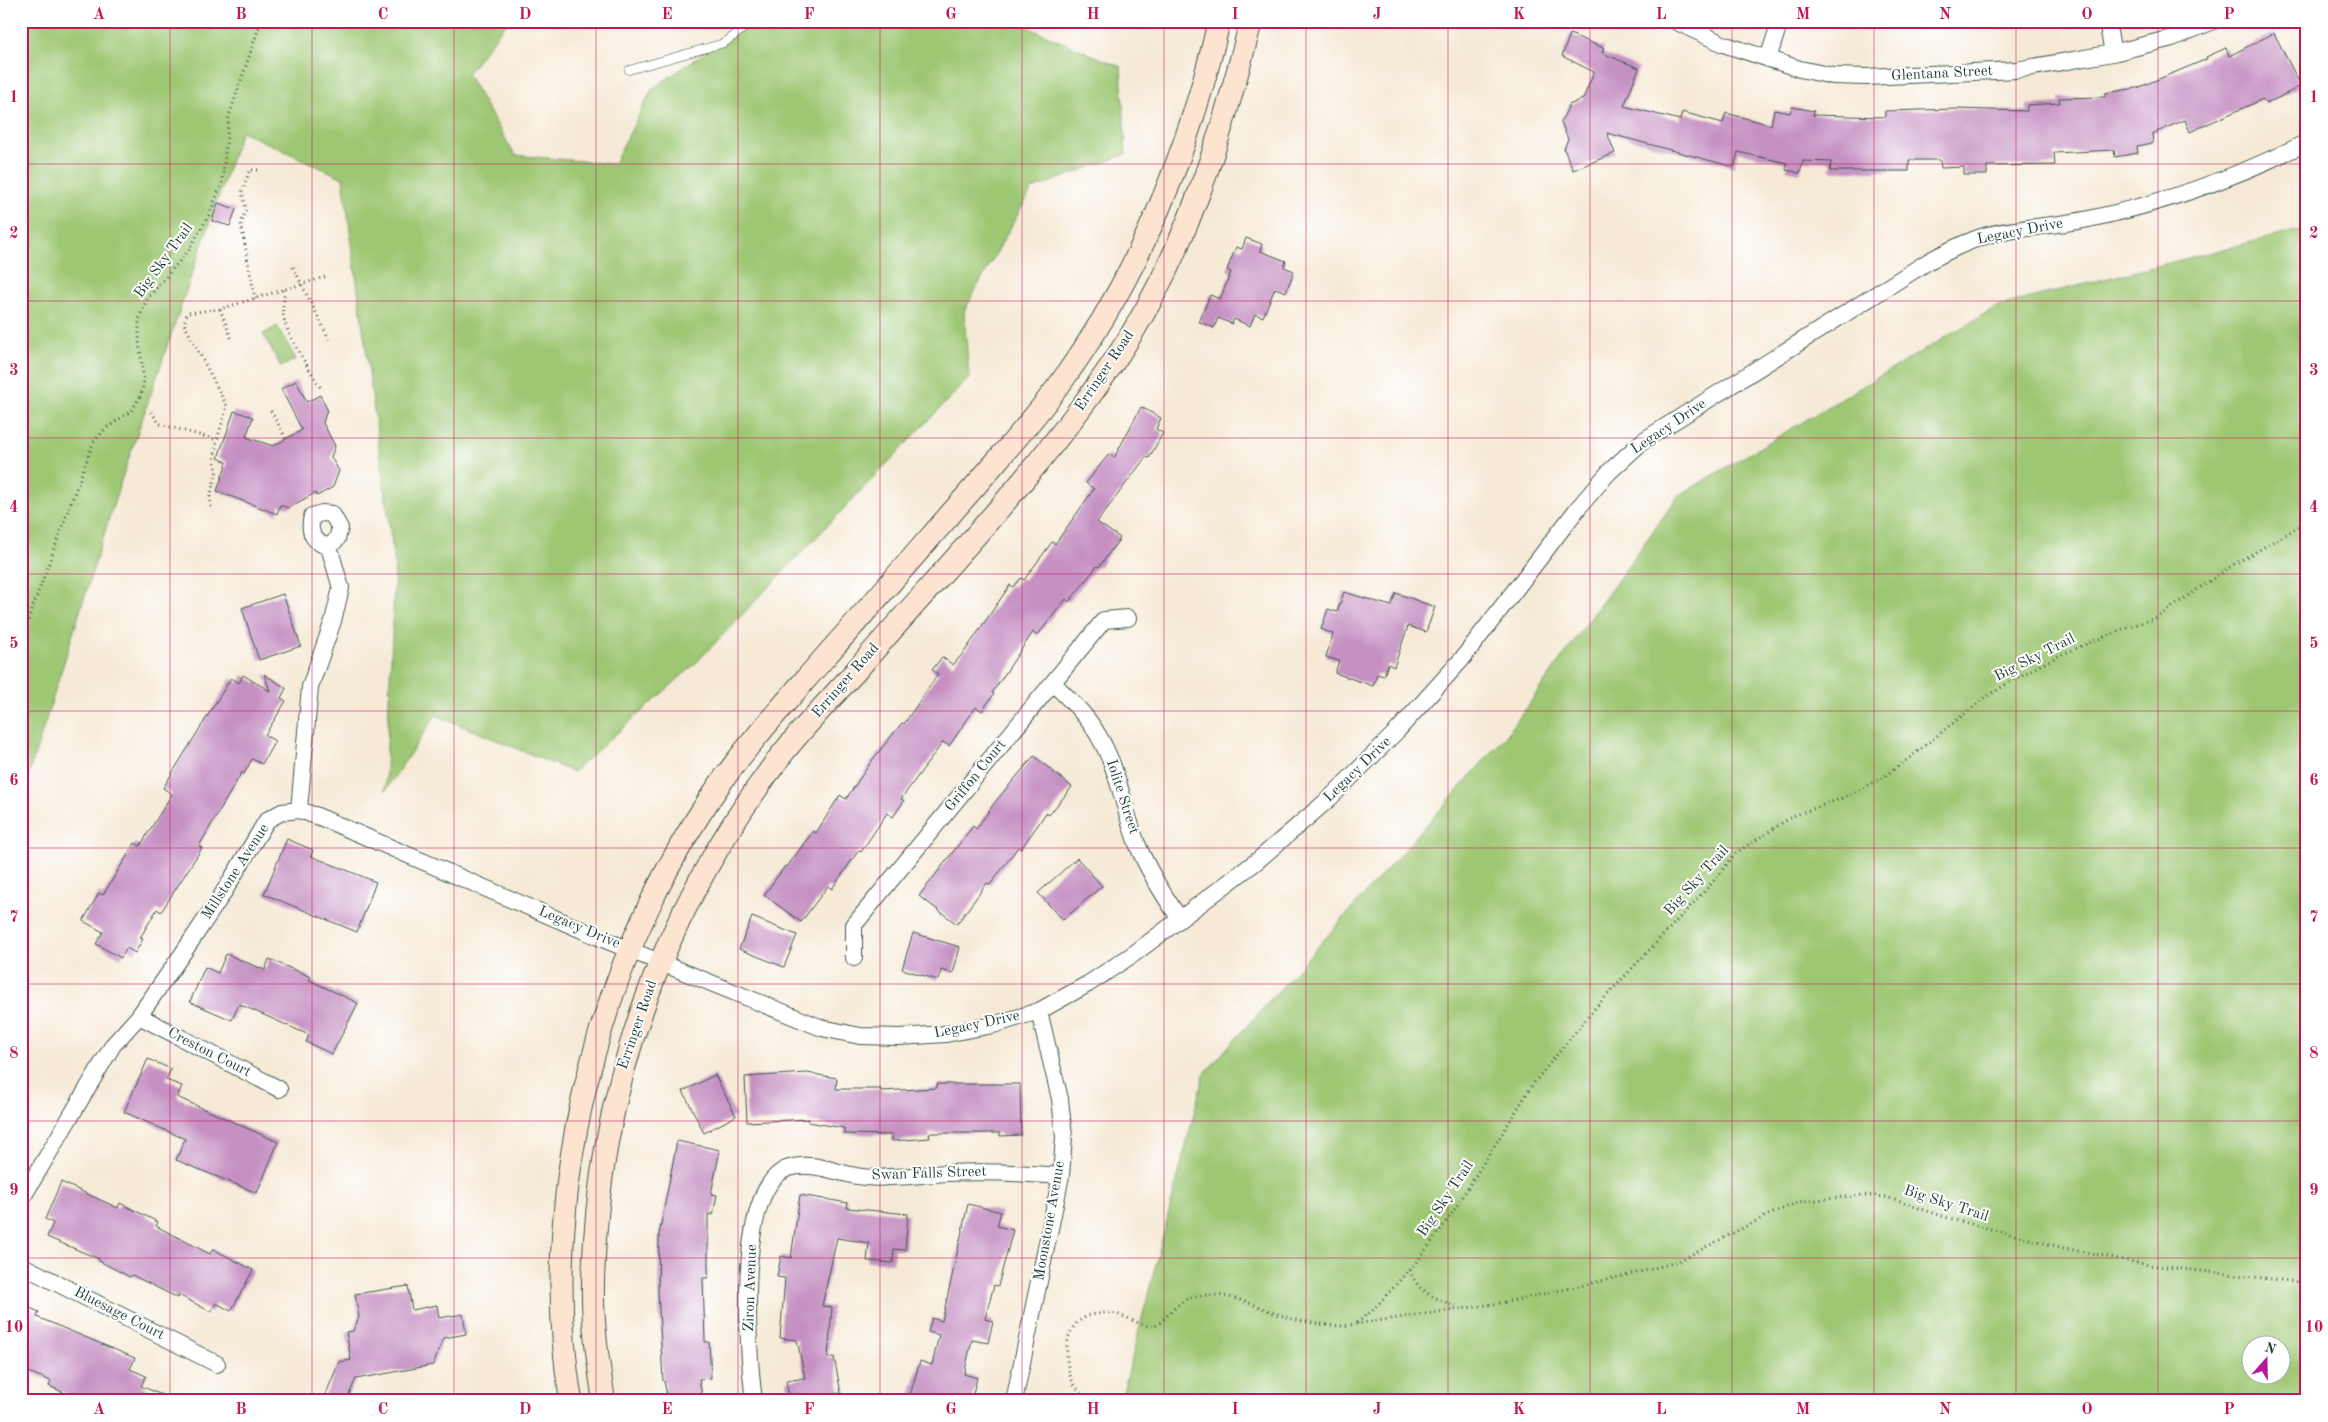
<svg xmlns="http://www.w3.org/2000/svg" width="2328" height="1422" font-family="'Old Standard TT',serif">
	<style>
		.green { fill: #9ec773; stroke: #5e8254; fill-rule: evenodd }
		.building { fill: #c590c2 }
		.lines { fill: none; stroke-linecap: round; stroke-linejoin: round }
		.lane-casing { stroke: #3f574c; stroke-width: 9 }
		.street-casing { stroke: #3f574c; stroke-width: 18 }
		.secondary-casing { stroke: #3f574c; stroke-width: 24 }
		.path { stroke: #3f574c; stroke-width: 3; stroke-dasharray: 1 4; stroke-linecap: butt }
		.lane { stroke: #fff; stroke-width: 8 }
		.street { stroke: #fff; stroke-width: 16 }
		.secondary { stroke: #fde4d1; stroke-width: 22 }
		.grid { fill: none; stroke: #c2185b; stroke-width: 1; stroke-opacity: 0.55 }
		.labels { text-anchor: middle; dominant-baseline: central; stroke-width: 4; stroke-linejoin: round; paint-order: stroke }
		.street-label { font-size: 15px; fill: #1f3d34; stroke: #fff }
		.neatline { fill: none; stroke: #c2185b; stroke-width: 2 }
		.grid-label { font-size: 16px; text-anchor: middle; font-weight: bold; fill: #c2185b }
	</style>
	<rect width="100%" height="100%" fill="#fff"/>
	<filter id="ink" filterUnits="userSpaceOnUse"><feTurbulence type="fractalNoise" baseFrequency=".02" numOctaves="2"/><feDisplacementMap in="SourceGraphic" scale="10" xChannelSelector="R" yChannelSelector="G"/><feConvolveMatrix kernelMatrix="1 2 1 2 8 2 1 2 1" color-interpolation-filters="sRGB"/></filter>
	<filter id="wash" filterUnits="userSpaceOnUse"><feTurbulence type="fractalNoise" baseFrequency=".0096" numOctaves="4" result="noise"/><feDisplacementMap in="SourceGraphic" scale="20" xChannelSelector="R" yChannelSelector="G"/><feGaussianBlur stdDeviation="1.12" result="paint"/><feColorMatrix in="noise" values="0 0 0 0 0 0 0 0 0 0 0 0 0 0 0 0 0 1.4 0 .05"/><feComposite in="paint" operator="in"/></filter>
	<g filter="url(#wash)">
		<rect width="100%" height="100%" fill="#f6ead7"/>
		<path class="green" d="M 21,21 L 508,21 L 467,74 L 515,155 L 614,164 L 652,89 L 750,21 L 1013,21 L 1121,67 L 1126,154 L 1032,189 L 964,311 L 969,378 L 693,666 L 573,772 L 436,715 L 385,791 L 395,567 L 343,178 L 241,131 L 119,487 L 21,799 Z
			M 2307,228 L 2307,1401 L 1121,1401 L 1204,1074 L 1506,736 L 1678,496 L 1998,306 ZM 2280,1344 L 2280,1374 L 2250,1374 L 2250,1344 Z
			M 277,326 L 296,359 L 281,367 L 263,334 Z"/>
		<g id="blocks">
			<path class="building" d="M 2274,33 L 2301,86 L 2266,104 L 2263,99 L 2190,132 L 2185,120 L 2152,134 L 2153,143 L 2137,146 L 2138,153 L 2115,157 L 2114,150 L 2054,153 L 2055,165 L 1987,166 L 1987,175 L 1964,175 L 1964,167 L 1941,168 L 1940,160 L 1909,160 L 1909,171 L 1830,171 L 1831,162 L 1803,161 L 1800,173 L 1786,170 L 1787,163 L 1738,152 L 1734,167 L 1607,133 L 1615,153 L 1573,170 L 1564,149 L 1568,139 L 1561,122 L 1569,105 L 1583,99 L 1594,72 L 1562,56 L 1570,34 L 1604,48 L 1602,53 L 1639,68 L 1624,106 L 1680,120 L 1682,112 L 1723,123 L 1726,113 L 1771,125 L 1774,110 L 1790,113 L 1792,107 L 1814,111 L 1813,115 L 1885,117 L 1885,111 L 1956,109 L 2027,111 L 2027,105 L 2060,103 L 2059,98 L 2105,97 L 2105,93 L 2137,88 L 2207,59 L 2206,57 L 2226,48 L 2229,56 Z
				M 218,203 L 236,209 L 230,226 L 212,221 Z
				M 1246,238 L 1262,244 L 1260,251 L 1286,261 L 1284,267 L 1294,271 L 1286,292 L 1275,288 L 1263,317 L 1255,314 L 1250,326 L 1234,319 L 1232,324 L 1218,318 L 1214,328 L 1199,322 L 1210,295 L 1220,299 L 1231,272 L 1227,270 L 1236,247 L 1242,249 Z
				M 296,381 L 307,402 L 320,395 L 327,409 L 323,423 L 335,446 L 331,457 L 339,471 L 333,487 L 317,496 L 315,493 L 288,508 L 280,505 L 277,514 L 217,491 L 227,462 L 218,458 L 234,411 L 253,417 L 246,437 L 273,446 L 302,430 L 281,389 Z
				M 1141,407 L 1161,418 L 1156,429 L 1163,433 L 1149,458 L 1146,457 L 1097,522 L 1120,538 L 1099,567 L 1097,566 L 1069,602 L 1066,599 L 1037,636 L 1033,632 L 992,693 L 994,694 L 982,711 L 976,707 L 949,746 L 943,742 L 901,799 L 904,801 L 893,817 L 887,813 L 861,852 L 859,850 L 832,889 L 828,886 L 801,922 L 764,895 L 785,866 L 787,867 L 813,831 L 816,833 L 840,795 L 846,799 L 873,759 L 902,723 L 904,724 L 938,674 L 932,670 L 942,657 L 953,665 L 965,651 L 1010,585 L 1013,587 L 1021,578 L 1024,580 L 1052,542 L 1055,544 L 1094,489 L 1086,483 L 1109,454 L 1114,458 Z
				M 1344,592 L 1391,606 L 1396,593 L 1435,607 L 1426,632 L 1408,626 L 1394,667 L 1388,664 L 1384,676 L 1377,674 L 1373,686 L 1335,673 L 1339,661 L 1326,657 L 1333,634 L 1321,629 L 1328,609 L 1337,612 Z
				M 283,594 L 301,646 L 259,660 L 242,608 Z
				M 264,674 L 286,688 L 281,698 L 286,701 L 265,735 L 275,741 L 262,764 L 252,759 L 244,774 L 242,772 L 199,846 L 202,848 L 161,912 L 157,909 L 140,938 L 143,939 L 135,953 L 127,948 L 121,958 L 96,944 L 103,932 L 83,921 L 99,893 L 103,895 L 135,843 L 140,846 L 172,794 L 163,788 L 231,678 L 239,683 L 243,675 L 270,691 Z
				M 1034,756 L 1072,787 L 1049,815 L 1046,813 L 1021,849 L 1018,847 L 990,885 L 987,883 L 957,924 L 919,896 L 973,826 L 976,829 L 995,802 Z
				M 287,839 L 313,850 L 311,856 L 376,882 L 357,932 L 264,894 Z
				M 1077,858 L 1102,886 L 1063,920 L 1038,893 Z
				M 752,917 L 797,935 L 784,967 L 739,949 Z
				M 913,933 L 960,947 L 953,973 L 941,970 L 938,980 L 902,969 Z
				M 226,954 L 265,970 L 269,959 L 311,977 L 309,980 L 358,1003 L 332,1054 L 306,1042 L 309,1035 L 239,1004 L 232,1020 L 190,1002 L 205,967 L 218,973 Z
				M 148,1059 L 171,1069 L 166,1080 L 182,1086 L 177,1097 L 278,1142 L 257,1193 L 176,1160 L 185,1139 L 124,1112 Z
				M 807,1073 L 837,1078 L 836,1089 L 881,1089 L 881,1091 L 937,1088 L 937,1084 L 1020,1084 L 1021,1135 L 1000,1136 L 1000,1133 L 929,1133 L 930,1138 L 892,1141 L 892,1135 L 844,1134 L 844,1128 L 808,1122 L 809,1119 L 747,1122 L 745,1077 Z
				M 715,1075 L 736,1116 L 704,1133 L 683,1091 Z
				M 677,1141 L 720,1150 L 711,1194 L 717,1195 L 713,1215 L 708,1214 L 708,1278 L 703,1278 L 705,1342 L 709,1342 L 711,1378 L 699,1379 L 703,1401 L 668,1401 L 664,1381 L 663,1381 L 658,1291 L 659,1235 Z
				M 61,1182 L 118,1208 L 120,1203 L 158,1222 L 156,1226 L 210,1254 L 213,1249 L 253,1270 L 231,1311 L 216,1303 L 211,1312 L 179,1295 L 178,1298 L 132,1275 L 130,1277 L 99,1261 L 99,1259 L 47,1237 L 53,1223 L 45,1219 Z
				M 800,1195 L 848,1203 L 847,1208 L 908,1214 L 905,1250 L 894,1249 L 893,1263 L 867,1261 L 869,1243 L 837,1238 L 822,1306 L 832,1307 L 828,1358 L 834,1357 L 841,1393 L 790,1401 L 786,1381 L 805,1378 L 797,1340 L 780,1338 L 785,1278 L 777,1277 L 781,1256 L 791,1258 Z
				M 968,1204 L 1001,1212 L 997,1226 L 1013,1230 L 998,1286 L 994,1285 L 985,1319 L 993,1321 L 988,1343 L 972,1340 L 964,1374 L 977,1378 L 971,1401 L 931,1401 L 910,1395 L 920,1361 L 932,1365 L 939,1335 L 928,1332 L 932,1318 L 942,1321 Z
				M 408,1286 L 412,1310 L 437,1305 L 439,1318 L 463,1314 L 466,1334 L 444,1338 L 433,1365 L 356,1379 L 346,1401 L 323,1401 L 339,1362 L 351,1360 L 346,1332 L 353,1331 L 359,1317 L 355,1294 Z
				M 21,1304 L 39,1312 L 37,1317 L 135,1358 L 130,1369 L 146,1376 L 141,1386 L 176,1401 L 83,1401 L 49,1386 L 51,1381 L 21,1369 Z"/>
		</g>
	</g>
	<g filter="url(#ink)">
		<use href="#blocks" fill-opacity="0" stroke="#3f574c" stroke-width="1"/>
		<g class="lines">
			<defs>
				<path id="lane" d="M 629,70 L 724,43 L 754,21"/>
				<path id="street" d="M 1675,21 L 1723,44 L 1800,69 L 1833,76 L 1866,77 L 2016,70 L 2113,53 L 2172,38 L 2213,21
					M 2107,21 L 2113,53
					M 1768,59 L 1780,21
					M 1053,683 C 1069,699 1087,715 1098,735 C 1119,769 1123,809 1138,846 C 1149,872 1164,896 1180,919
					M 299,810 L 310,687 L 333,621 L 341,588 L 329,547 L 337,539 L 340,528 L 332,514 L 322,513 L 312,516 C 308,532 313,542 329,547
					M 315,815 L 610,942 L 822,1028 L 860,1036 L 899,1037 L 946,1034 L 993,1025 L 1039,1011 L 1088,984 L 1135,953 L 1257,861 L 1330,798 L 1398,730 L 1462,659 L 1578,508 L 1609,472 L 1644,440 L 1929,261 C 1948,251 1967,241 1988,235 C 2021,227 2056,226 2089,219 C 2164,203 2238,177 2307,142
					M 854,958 L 854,925 L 1104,620 L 1128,618
					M 139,1016 L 279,1089
					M 21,1200 L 113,1045 L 139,1016 L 183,953 L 222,895 L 267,820 L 282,812 L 299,810 L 325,819
					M 21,1265 L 217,1364
					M 754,1401 C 748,1354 734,1186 789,1168 C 811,1161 834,1172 856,1176 C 867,1178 879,1178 890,1177 C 909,1177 928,1174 947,1173 C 985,1171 1023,1173 1061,1176
					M 1014,1401 L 1061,1176 L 1064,1137 L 1060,1099 L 1039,1011"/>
				<path id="secondary" d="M 571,1401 C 535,1187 604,938 733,766 C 762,728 794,693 825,657 C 876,600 926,542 976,485 C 1005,451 1036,417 1062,381 C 1139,275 1190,149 1219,21
					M 604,1401 C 598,1362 592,1322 593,1283 C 597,1091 661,915 776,762 C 799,731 828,702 854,673 C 943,570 1041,470 1117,357 C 1185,255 1221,139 1251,21"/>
			</defs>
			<use href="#lane" class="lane-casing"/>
			<use href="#street" class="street-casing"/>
			<use href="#secondary" class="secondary-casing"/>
			<path class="path" d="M 293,267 L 329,339
				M 284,290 C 285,298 282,308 283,313 C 284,332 312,373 322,390
				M 255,299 L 241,224 L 246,209 L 242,192 L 250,170 L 262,170
				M 220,309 L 232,340
				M 271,411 L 286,439
				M 151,412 L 160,424 L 217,440
				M 211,507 L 210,497 L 217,470 L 214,460 L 217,440 L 227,406 L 184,324 L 187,313 L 220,309 L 328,276
				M 21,639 L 93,443 L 105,429 L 132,410 L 141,395 L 144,381 L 139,341 L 139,319 L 147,299 L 189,250 L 209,215 L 222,183 L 229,116 L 261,21
				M 1410,1270 C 1418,1294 1436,1298 1458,1307
				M 1357,1323 L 1373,1310 L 1419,1259 L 1451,1215 L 1533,1084 L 1595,1008 L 1712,883 L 1736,853 L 1793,816 L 1845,797 L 1879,780 L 1908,759 L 1983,699 L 2016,678 L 2060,655 L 2128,627 L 2156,618 L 2233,565 L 2307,522
				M 1087,1401 C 1081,1393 1073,1385 1070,1375 C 1063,1350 1065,1319 1096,1314 C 1100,1314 1106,1312 1111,1313 C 1126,1315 1137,1325 1154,1327 C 1167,1318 1178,1300 1193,1297 C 1228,1288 1260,1310 1293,1319 C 1309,1323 1326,1325 1342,1326 L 1501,1303 L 1571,1288 L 1648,1270 L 1679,1261 L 1768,1215 L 1799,1202 L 1862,1195 L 1886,1197 L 1948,1218 L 2064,1248 L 2149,1265 L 2307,1283"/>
			<use href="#lane" class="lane"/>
			<use href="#street" class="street"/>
			<use href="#secondary" class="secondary"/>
		</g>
	</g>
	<path class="grid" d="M 170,21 L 170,1401M 312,21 L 312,1401M 454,21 L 454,1401M 596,21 L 596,1401M 738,21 L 738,1401M 880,21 L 880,1401M 1022,21 L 1022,1401M 1164,21 L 1164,1401M 1306,21 L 1306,1401M 1448,21 L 1448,1401M 1590,21 L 1590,1401M 1732,21 L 1732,1401M 1874,21 L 1874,1401M 2016,21 L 2016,1401M 2158,21 L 2158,1401M 21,164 L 2307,164M 21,301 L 2307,301M 21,438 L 2307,438M 21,574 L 2307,574M 21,711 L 2307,711M 21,848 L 2307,848M 21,984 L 2307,984M 21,1121 L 2307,1121M 21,1258 L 2307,1258"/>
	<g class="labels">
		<g class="street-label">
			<text transform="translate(1942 74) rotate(-3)">Glentana Street</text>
			<text transform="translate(2020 232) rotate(-11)">Legacy Drive</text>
			<text transform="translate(164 261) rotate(-54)">Big Sky Trail</text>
			<text transform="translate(1105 371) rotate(-56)">Erringer Road</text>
			<text transform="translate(1669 427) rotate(-34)">Legacy Drive</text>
			<text transform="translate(2035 658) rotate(-27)">Big Sky Trail</text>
			<text transform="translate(846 681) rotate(-49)">Erringer Road</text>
			<text transform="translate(1358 770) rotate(-44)">Legacy Drive</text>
			<text transform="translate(976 776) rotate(-51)">Griffon Court</text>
			<text transform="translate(1122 797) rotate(72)">Iolite Street</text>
			<text transform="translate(236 872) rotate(-57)">Millstone Avenue</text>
			<text transform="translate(1697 881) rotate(-48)">Big Sky Trail</text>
			<text transform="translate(579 928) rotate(23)">Legacy Drive</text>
			<text transform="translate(638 1025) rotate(-71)">Erringer Road</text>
			<text transform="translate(977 1025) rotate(-12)">Legacy Drive</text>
			<text transform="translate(209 1053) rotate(27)">Creston Court</text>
			<text transform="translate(929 1174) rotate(-2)">Swan Falls Street</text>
			<text transform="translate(1446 1199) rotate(-56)">Big Sky Trail</text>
			<text transform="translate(1946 1204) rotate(18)">Big Sky Trail</text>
			<text transform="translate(1050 1221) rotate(-80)">Moonstone Avenue</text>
			<text transform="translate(751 1288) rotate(-88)">Ziron Avenue</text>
			<text transform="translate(119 1314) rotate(27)">Bluesage Court</text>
		</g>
	</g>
	<rect width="2328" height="1422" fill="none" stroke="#fff" stroke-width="55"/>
	<g transform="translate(2266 1360) rotate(20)"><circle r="24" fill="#ffffff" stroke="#a5b1ae"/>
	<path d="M0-4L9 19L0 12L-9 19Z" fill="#b5179e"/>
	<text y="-8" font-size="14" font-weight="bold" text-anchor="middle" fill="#1f3d34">N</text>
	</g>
	<rect x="28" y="28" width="2272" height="1366" class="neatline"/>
	<g class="grid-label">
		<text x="99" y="19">A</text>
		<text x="241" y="19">B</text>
		<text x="383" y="19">C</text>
		<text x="525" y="19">D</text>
		<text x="667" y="19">E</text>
		<text x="809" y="19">F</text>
		<text x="951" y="19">G</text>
		<text x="1093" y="19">H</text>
		<text x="1235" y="19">I</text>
		<text x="1377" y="19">J</text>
		<text x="1519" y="19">K</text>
		<text x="1661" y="19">L</text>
		<text x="1803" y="19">M</text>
		<text x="1945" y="19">N</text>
		<text x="2087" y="19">O</text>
		<text x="2229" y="19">P</text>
		<text x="14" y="102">1</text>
		<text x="2314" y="102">1</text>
		<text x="14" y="238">2</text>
		<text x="2314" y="238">2</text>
		<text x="14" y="375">3</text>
		<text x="2314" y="375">3</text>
		<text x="14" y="512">4</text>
		<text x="2314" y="512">4</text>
		<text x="14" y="648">5</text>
		<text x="2314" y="648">5</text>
		<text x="14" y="785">6</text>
		<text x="2314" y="785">6</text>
		<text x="14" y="922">7</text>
		<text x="2314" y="922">7</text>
		<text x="14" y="1058">8</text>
		<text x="2314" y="1058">8</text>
		<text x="14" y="1195">9</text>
		<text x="2314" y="1195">9</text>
		<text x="14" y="1332">10</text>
		<text x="2314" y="1332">10</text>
		<text x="99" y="1414">A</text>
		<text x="241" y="1414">B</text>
		<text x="383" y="1414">C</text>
		<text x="525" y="1414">D</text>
		<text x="667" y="1414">E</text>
		<text x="809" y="1414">F</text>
		<text x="951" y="1414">G</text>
		<text x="1093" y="1414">H</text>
		<text x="1235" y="1414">I</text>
		<text x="1377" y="1414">J</text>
		<text x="1519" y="1414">K</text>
		<text x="1661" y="1414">L</text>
		<text x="1803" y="1414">M</text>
		<text x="1945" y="1414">N</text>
		<text x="2087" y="1414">O</text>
		<text x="2229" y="1414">P</text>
	</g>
</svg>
